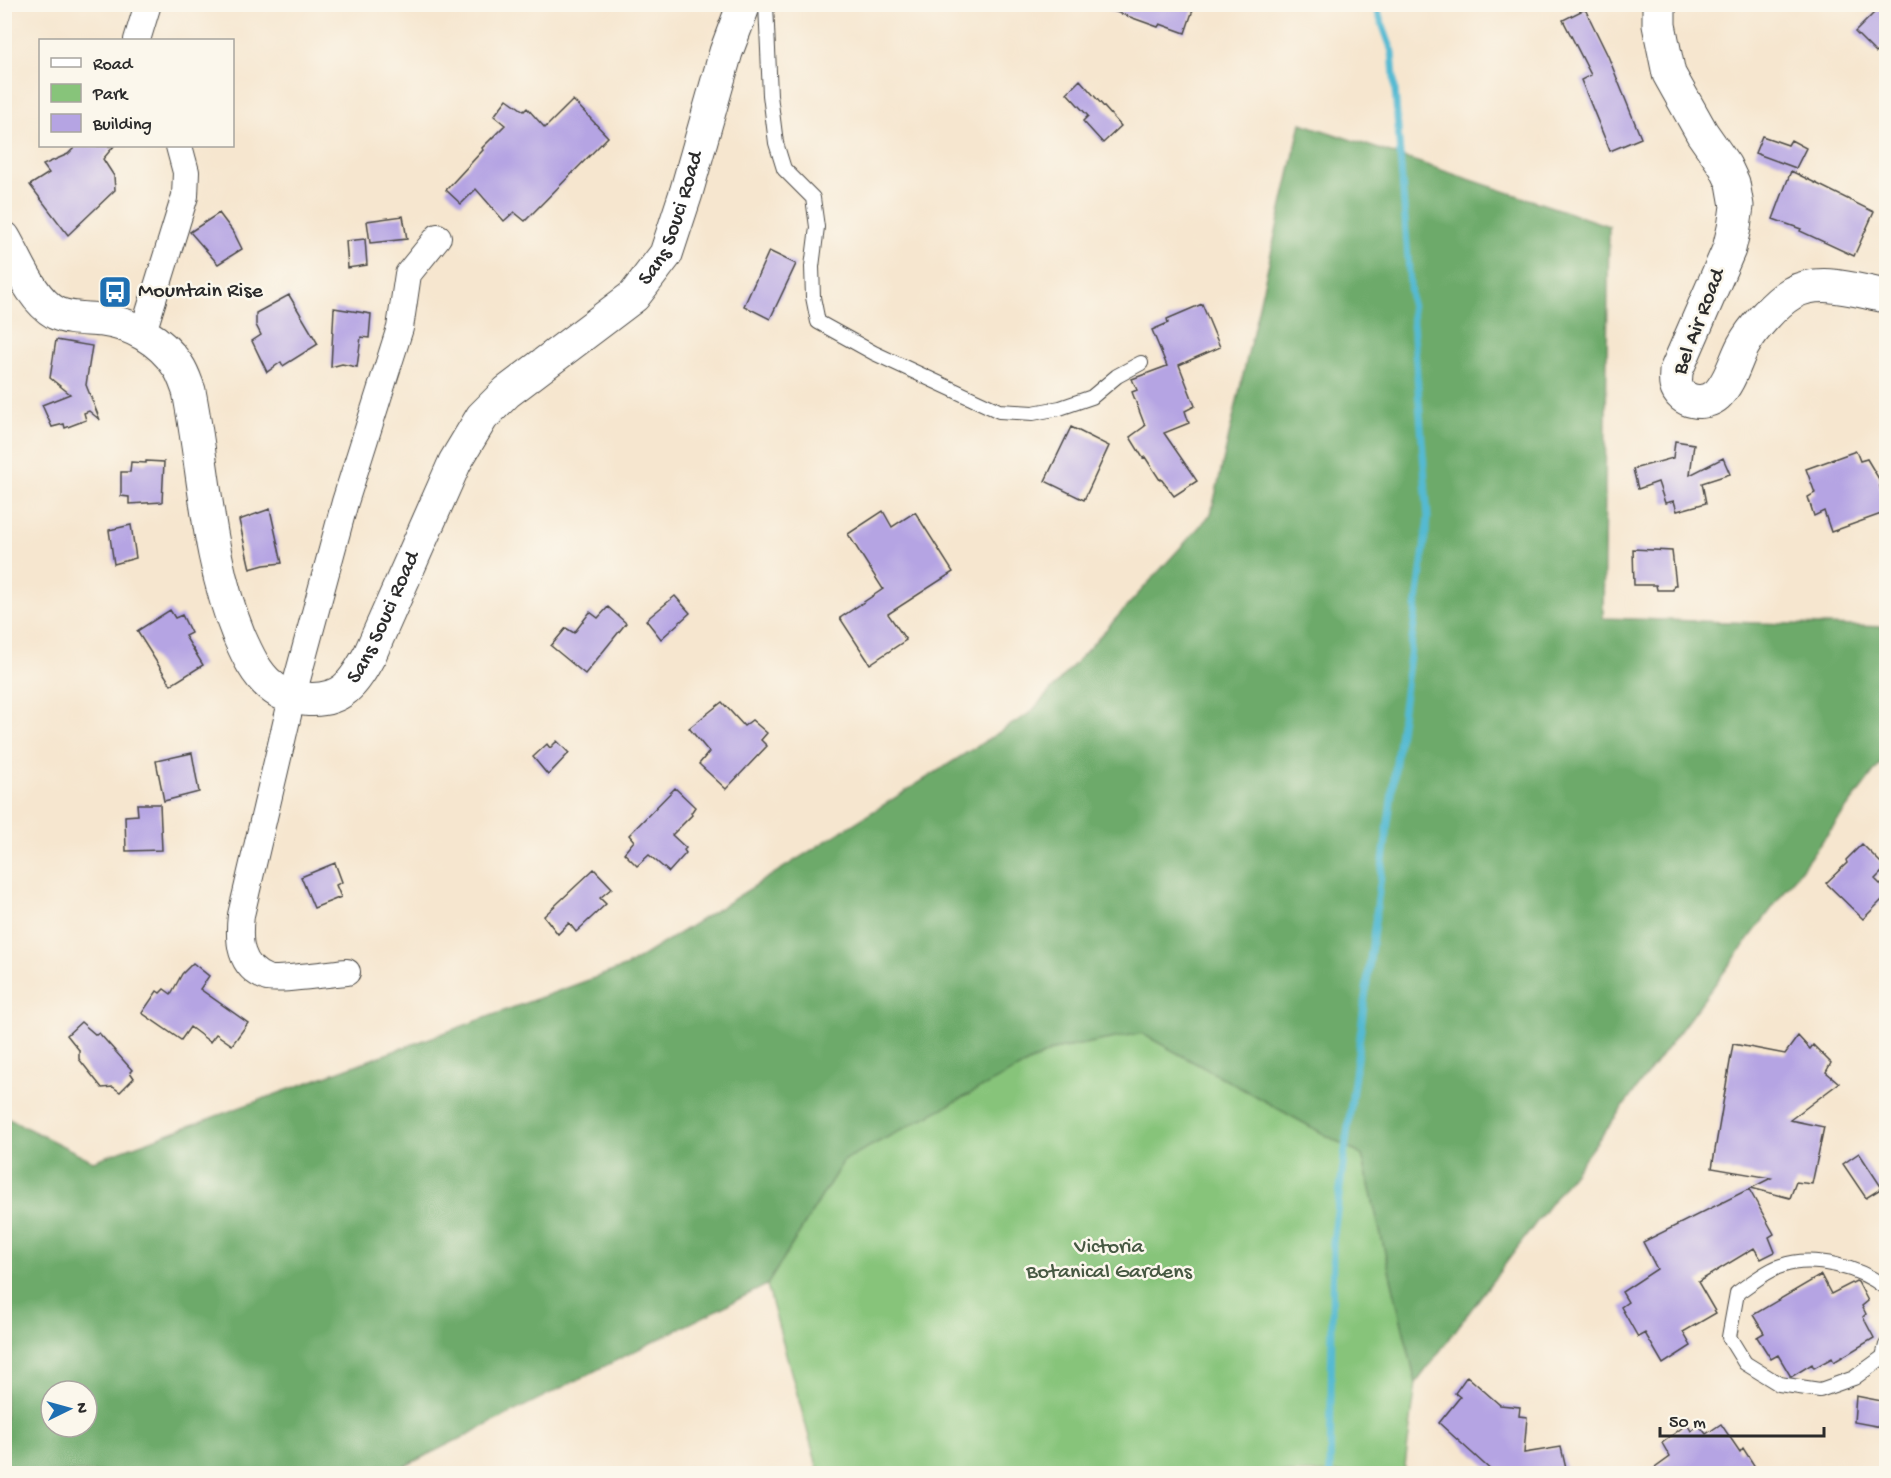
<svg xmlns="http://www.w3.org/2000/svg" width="1891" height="1478" font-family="'Gochi Hand',sans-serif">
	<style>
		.green { fill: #87c47a; stroke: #597852; stroke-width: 1.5 }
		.forest { fill: #6daa6a; stroke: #4c6a4a; stroke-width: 1.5; fill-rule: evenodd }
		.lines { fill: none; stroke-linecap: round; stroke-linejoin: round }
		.stream { stroke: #54bad2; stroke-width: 7 }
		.building { fill: #b5a4e3 }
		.lane-casing { stroke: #494744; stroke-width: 16 }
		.street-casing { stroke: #494744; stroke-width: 28 }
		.secondary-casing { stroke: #494744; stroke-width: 35 }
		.lane { stroke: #fff; stroke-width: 14 }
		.street { stroke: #fff; stroke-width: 26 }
		.secondary { stroke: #fff; stroke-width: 33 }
		.labels { text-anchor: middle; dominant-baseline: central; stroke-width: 5; stroke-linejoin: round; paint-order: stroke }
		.street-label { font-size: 22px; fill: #2b2b2b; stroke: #fbf7ec }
		.poi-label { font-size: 22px; fill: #2b2b2b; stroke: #fbf7ec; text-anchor: start }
		.park-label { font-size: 22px; fill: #475943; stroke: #fbf7ec }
	</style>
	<rect width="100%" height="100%" fill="#fbf7ec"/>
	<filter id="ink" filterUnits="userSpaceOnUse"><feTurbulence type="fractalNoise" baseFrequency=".0167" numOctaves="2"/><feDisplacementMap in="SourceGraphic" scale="12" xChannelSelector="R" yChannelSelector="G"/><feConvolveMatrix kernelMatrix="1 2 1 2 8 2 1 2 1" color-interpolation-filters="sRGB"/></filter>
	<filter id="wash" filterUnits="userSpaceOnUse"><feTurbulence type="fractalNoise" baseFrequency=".008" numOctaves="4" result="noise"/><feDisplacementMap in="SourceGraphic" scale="24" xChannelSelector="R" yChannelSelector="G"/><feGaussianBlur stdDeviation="1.35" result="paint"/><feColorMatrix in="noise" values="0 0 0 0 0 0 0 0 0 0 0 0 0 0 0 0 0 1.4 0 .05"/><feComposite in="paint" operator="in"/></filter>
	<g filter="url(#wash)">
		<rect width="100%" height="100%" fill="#f6e6cf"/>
		<path class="green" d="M 1141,1033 L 1362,1155 L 1416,1383 L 1404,1473 L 819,1473 L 767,1285 L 844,1160 L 1053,1050 Z"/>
		<path class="forest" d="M 1301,123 L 1609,226 L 1603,618 L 1886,627 L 1886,756 L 1416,1383 L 1362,1155 L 1141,1033 L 1053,1050 L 844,1160 L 767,1285 L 405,1466 L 407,1473 L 5,1473 L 5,1117 L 93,1161 L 627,966 L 1030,713 L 1211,514 ZM 51,1391 L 87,1391 L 87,1427 L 51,1427 Z"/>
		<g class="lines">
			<path class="stream" d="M 1330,1474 L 1333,1242 L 1428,518 L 1392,51 L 1375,4"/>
		</g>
		<g id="blocks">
			<path class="building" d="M 1102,4 L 1195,4 L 1185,33 L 1160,24 L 1158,27 L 1102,7 Z
				M 1883,4 L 1887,4 L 1887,42 L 1876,53 L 1855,32 Z
				M 1585,9 L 1608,56 L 1641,138 L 1610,151 L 1581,80 L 1591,75 L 1563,20 Z
				M 1080,80 L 1121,126 L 1103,143 L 1083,121 L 1088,116 L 1067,93 Z
				M 507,99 L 524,111 L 527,108 L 545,128 L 573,100 L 608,137 L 525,221 L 514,212 L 504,221 L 476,189 L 461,204 L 446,190 L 483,150 L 482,148 L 505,125 L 494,116 Z
				M 1762,136 L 1788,145 L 1791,140 L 1806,148 L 1796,168 L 1755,153 Z
				M 76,146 L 114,146 L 103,159 L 114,176 L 115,190 L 68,235 L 30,185 L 49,173 L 43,165 L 68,154 Z
				M 1791,171 L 1874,212 L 1854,256 L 1800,231 L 1801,229 L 1773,219 Z
				M 219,213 L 234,233 L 242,249 L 218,264 L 190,232 Z
				M 403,216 L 407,239 L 370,243 L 367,221 Z
				M 365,239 L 367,265 L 348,268 L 346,241 Z
				M 769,251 L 796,264 L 770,319 L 744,306 Z
				M 289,295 L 318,344 L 283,366 L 281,362 L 267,372 L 252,341 L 261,335 L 256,325 L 256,313 Z
				M 1202,304 L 1220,347 L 1179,365 L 1195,406 L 1185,411 L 1189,423 L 1164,433 L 1197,481 L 1174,496 L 1161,479 L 1160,480 L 1145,457 L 1143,458 L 1130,437 L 1145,426 L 1132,392 L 1137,390 L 1132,379 L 1167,366 L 1152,330 L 1168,323 L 1167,319 Z
				M 334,308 L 371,314 L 369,338 L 361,337 L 357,367 L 342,364 L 331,367 Z
				M 56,340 L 92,346 L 86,385 L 100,420 L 89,411 L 84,413 L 86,420 L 65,428 L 64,424 L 52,427 L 42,405 L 70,394 L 50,378 Z
				M 1071,427 L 1109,446 L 1084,500 L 1045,481 Z
				M 1675,441 L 1694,444 L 1690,475 L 1723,458 L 1730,474 L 1702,483 L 1706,503 L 1677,511 L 1674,501 L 1665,503 L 1658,482 L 1638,489 L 1633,469 L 1673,458 Z
				M 1856,451 L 1860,461 L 1867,459 L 1879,479 L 1884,513 L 1831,532 L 1824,511 L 1814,516 L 1808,497 L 1815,493 L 1806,469 Z
				M 146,461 L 164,462 L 162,502 L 129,504 L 129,497 L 121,496 L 121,472 L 130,472 L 131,462 L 146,463 Z
				M 270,509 L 282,563 L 264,565 L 250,569 L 239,520 Z
				M 883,511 L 892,527 L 915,512 L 953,572 L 888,614 L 906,640 L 870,664 L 840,618 L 883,589 L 848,534 Z
				M 131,525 L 136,558 L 114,564 L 109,530 Z
				M 1633,549 L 1672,551 L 1676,585 L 1674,585 L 1673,590 L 1657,590 L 1656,585 L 1634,585 Z
				M 675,596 L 690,613 L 661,639 L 646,620 Z
				M 608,607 L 626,623 L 585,674 L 551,646 L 566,628 L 574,633 L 590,612 L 598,618 Z
				M 170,610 L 175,618 L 182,615 L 191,633 L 185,636 L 203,665 L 171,685 L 137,631 Z
				M 722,702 L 744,726 L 752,720 L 767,733 L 761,740 L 767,746 L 726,789 L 699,764 L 709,752 L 689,728 Z
				M 557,741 L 569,753 L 548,775 L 533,757 L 547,744 L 550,748 Z
				M 192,753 L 199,792 L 164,801 L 156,761 Z
				M 675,788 L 695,807 L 691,813 L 692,815 L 672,835 L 686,848 L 684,850 L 686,853 L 669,872 L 649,855 L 637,866 L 624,853 L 634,841 L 629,835 Z
				M 137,804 L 160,804 L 162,850 L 126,851 L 125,816 L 138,815 Z
				M 1862,844 L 1886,868 L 1875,879 L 1887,891 L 1887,895 L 1863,919 L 1826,883 L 1847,863 L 1846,860 Z
				M 335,863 L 342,882 L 336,885 L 341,897 L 314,908 L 301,877 Z
				M 594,869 L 612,888 L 600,898 L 606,904 L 576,932 L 569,923 L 558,934 L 544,916 Z
				M 193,963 L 209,976 L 200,989 L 248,1023 L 232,1045 L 216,1034 L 210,1042 L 190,1027 L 181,1040 L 142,1013 L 157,991 L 160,993 L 164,989 L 171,994 L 182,974 Z
				M 81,1022 L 96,1035 L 99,1033 L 132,1070 L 130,1072 L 134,1078 L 120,1092 L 113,1087 L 102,1088 L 79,1059 L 79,1050 L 67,1035 Z
				M 1798,1036 L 1810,1049 L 1813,1045 L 1831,1063 L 1826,1072 L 1839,1083 L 1790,1120 L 1824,1127 L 1812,1184 L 1796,1182 L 1790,1198 L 1751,1188 L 1771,1178 L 1712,1168 L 1733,1044 L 1785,1054 Z
				M 1859,1153 L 1882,1188 L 1866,1198 L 1843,1164 Z
				M 1749,1189 L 1774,1234 L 1769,1237 L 1775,1252 L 1761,1259 L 1754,1248 L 1698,1282 L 1716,1313 L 1683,1332 L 1691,1346 L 1663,1364 L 1645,1333 L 1638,1337 L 1621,1307 L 1628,1302 L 1622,1292 L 1657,1269 L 1643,1242 Z
				M 1821,1275 L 1831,1294 L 1856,1281 L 1858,1282 L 1868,1301 L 1862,1306 L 1866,1314 L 1863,1317 L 1874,1338 L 1834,1362 L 1832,1358 L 1814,1368 L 1812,1364 L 1791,1377 L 1778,1355 L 1771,1359 L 1757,1337 L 1764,1333 L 1753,1315 Z
				M 1467,1376 L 1500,1405 L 1520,1407 L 1519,1416 L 1527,1417 L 1524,1453 L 1561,1447 L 1567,1473 L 1494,1473 L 1439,1423 L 1460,1397 L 1455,1393 Z
				M 1856,1396 L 1887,1402 L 1887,1428 L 1854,1422 Z
				M 1687,1424 L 1691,1431 L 1699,1425 L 1706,1434 L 1721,1424 L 1740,1452 L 1743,1448 L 1759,1473 L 1648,1473 L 1670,1457 L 1662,1443 Z"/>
		</g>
	</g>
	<g filter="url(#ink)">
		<use href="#blocks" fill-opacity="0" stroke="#494744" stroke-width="1.5"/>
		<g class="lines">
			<defs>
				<path id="lane" d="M 766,4 L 770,95 L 776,143 L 784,169 L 813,198 L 817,227 L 812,267 L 813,297 L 818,322 L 874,353 L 999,411 L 1033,413 L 1060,408 L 1092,397 L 1117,376 L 1141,363
					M 1886,1288 C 1861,1268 1813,1254 1781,1266 C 1767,1270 1749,1285 1737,1293 L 1729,1337 L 1745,1363 L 1779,1384 L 1820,1390 L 1854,1378 L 1883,1357 L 1886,1345"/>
				<path id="street" d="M 137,40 L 148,4
					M 143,332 L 185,196 L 186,172 L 179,146
					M 347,972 C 334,973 275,981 267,978 C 239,967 238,941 241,915 L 292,698 L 345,502 L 400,328 L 408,274 L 438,237"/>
				<g id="secondary">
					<path d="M 1659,4 L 1659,25 L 1669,74 L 1702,133 L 1725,166 L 1733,183 L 1737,206 L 1734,228 L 1729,249 L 1676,371 C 1676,376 1675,381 1676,385 C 1680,403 1705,406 1717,395 C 1730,383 1735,361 1743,346 C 1752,329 1775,303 1792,293 C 1820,277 1858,291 1886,296"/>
					<path id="s1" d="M 4,238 C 18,262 31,299 56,313 C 70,320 87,318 102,320 C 132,324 160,339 178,366 C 183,373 186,383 189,391 C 205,473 207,558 239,636 C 247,654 256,674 271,686 C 280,694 292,698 304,699 C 342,703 354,683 370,654 L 455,462 L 482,417 L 507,392 L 634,296 L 666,254 L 686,193 L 726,52 L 744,4"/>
				</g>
			</defs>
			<use href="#lane" class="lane-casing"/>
			<use href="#street" class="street-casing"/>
			<use href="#secondary" class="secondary-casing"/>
			<use href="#lane" class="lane"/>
			<use href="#street" class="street"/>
			<use href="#secondary" class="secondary"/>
		</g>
	</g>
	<defs>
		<symbol id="bus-square" viewBox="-11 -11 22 22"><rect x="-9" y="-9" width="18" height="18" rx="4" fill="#1f6fb2" stroke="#fbf7ec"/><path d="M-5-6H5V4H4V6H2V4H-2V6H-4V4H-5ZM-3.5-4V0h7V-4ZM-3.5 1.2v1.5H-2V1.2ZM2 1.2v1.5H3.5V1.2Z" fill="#fff"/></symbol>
	</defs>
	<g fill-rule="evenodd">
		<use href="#bus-square" x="96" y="273" width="38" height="38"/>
	</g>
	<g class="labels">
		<g class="street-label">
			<text stroke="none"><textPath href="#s1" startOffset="1236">Sans Souci Road</textPath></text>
			<text transform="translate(1700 322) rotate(-69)">Bel Air Road</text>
			<text stroke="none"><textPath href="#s1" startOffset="730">Sans Souci Road</textPath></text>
		</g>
		<g class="poi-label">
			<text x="138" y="292">Mountain Rise</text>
		</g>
		<g class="park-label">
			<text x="1109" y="1248">Victoria<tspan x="1109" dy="25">Botanical Gardens</tspan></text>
		</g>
	</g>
	<rect width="1891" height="1478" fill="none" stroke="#fbf7ec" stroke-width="24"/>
	<rect x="39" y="39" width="195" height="108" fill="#fbf7ec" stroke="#a8a59f" stroke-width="1.5"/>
	<rect x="51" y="58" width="30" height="9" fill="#ffffff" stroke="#a8a59f" stroke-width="1.5"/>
	<text x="93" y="69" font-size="18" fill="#2b2b2b">Road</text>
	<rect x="51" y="84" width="30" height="18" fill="#87c47a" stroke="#a8a59f" stroke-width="1.5"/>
	<text x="93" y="99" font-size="18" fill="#2b2b2b">Park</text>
	<rect x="51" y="114" width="30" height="18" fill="#b5a4e3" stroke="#a8a59f" stroke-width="1.5"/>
	<text x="93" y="129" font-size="18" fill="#2b2b2b">Building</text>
	<g transform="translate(69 1409) rotate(85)"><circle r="28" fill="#fbf7ec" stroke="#a8a59f" stroke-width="1.5"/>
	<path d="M0-4.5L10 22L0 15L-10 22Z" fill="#1f6fb2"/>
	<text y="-9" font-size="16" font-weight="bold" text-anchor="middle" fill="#2b2b2b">N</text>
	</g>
	<path d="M1660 1427v9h164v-9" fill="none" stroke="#2b2b2b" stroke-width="3"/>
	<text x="1669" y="1427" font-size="18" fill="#2b2b2b" stroke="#fbf7ec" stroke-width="4.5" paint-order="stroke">50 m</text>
</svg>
